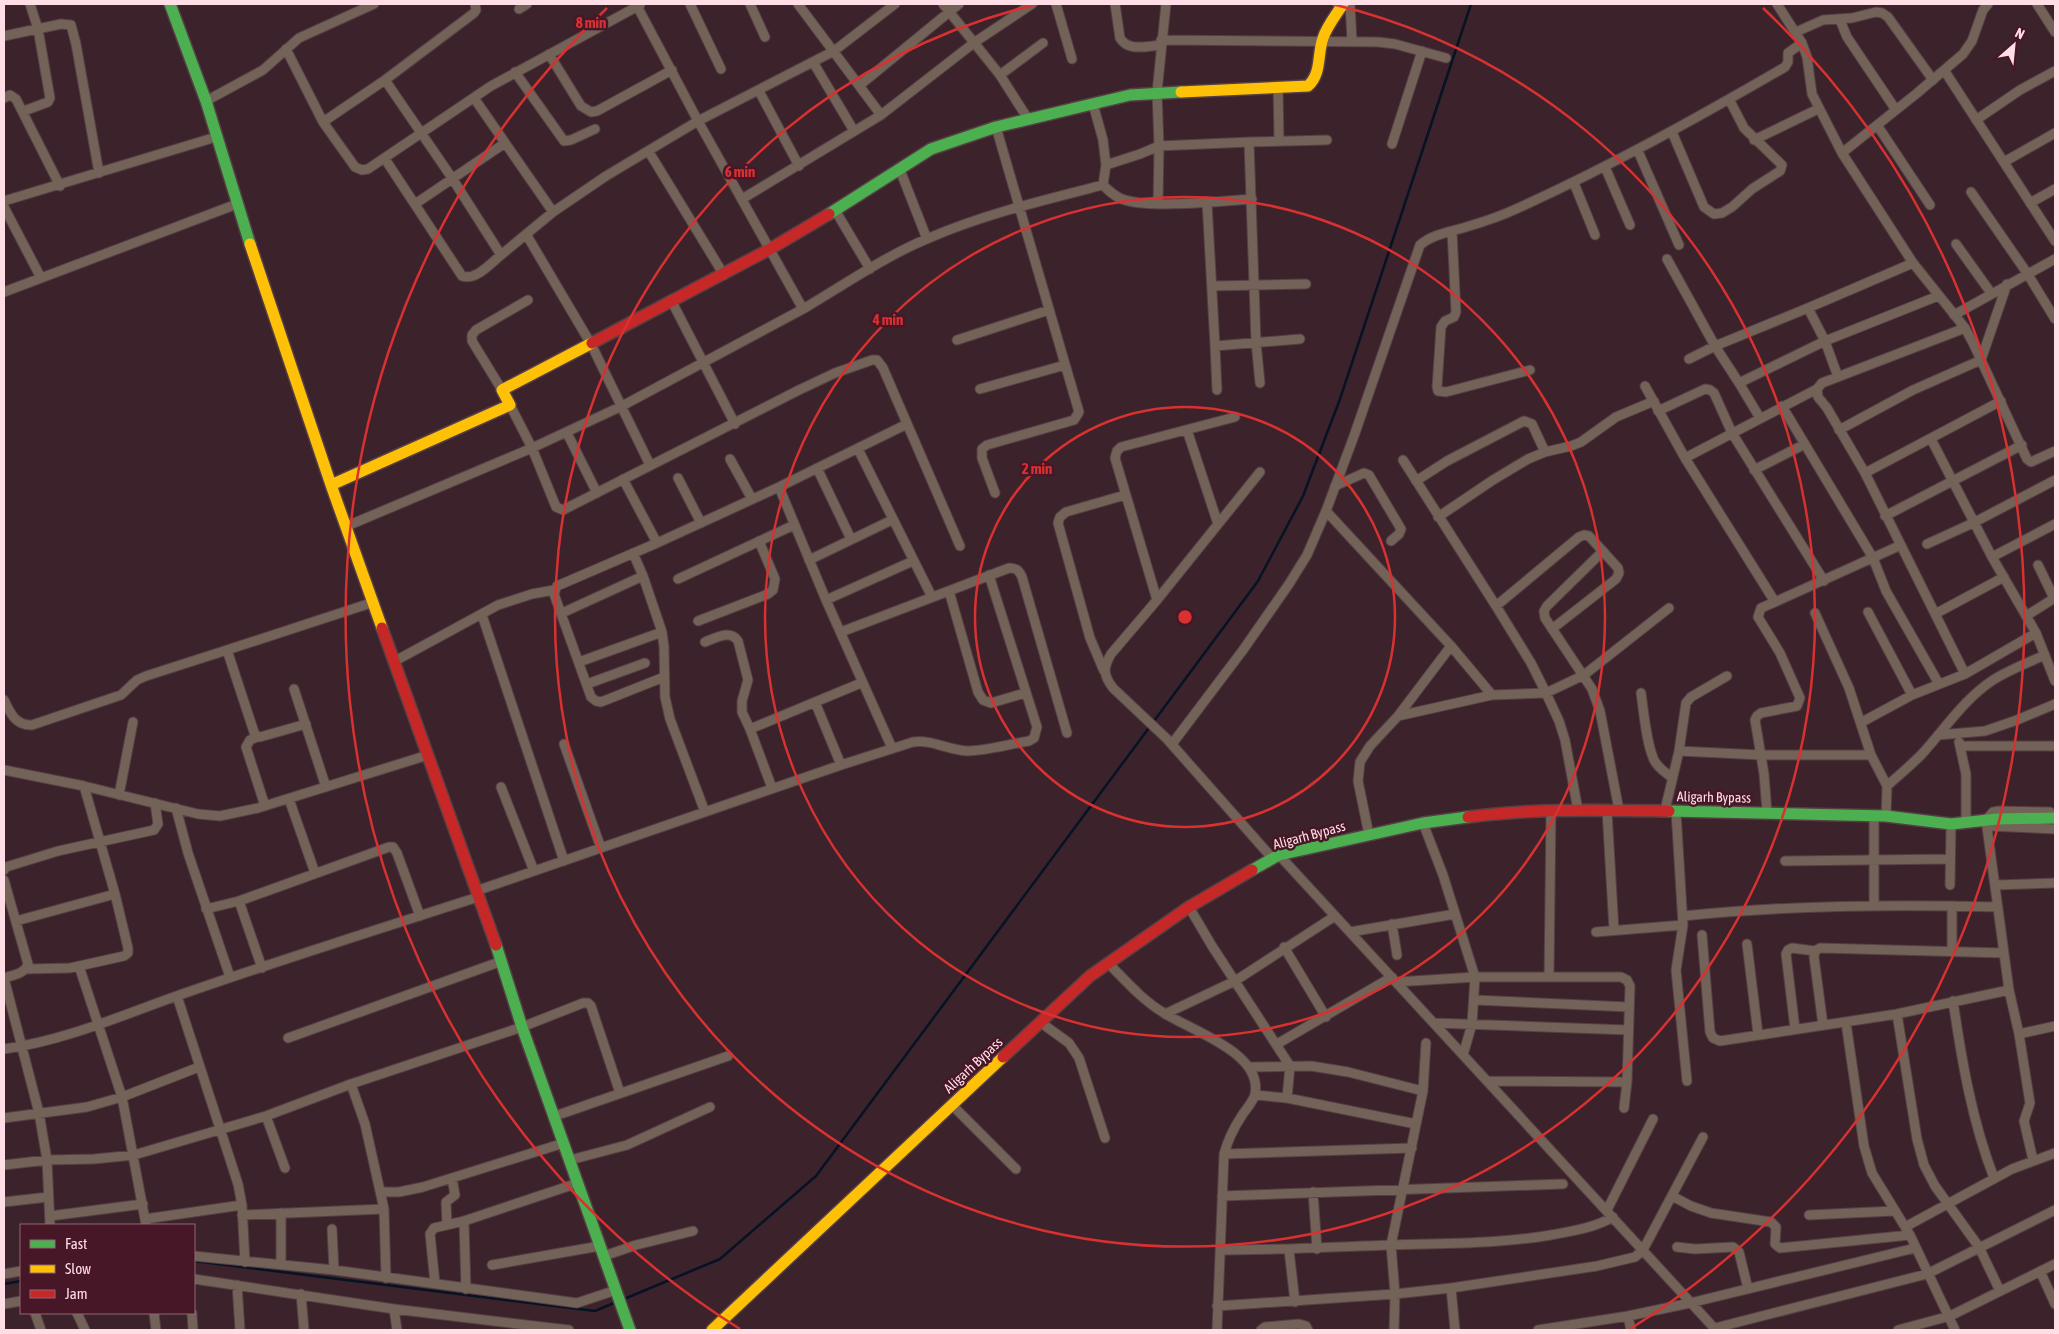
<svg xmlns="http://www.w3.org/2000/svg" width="2059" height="1334" font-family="'Asap Condensed',sans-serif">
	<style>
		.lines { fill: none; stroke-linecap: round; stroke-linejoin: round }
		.stream { stroke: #051324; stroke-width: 2.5 }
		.street-casing { stroke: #553f45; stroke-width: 11 }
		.fast-casing { stroke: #553f45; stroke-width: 14 }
		.slow-casing { stroke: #553f45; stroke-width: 14 }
		.jam-casing { stroke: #553f45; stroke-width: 14 }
		.street { stroke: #726257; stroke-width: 9 }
		.fast { stroke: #4caf50; stroke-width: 11 }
		.slow { stroke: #ffc107; stroke-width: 11 }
		.jam { stroke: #c62828; stroke-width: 11 }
		.ring { fill: none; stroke: #d83131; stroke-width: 2.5 }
		.labels { text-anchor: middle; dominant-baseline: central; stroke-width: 5; stroke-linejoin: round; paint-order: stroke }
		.street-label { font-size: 14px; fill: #ffdee5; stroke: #471727 }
		.centre { fill: #d83131; stroke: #471727; stroke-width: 2.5 }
		.ring-label { font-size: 15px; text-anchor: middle; font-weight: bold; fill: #d83131; stroke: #471727; stroke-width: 5; stroke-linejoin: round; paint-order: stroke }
	</style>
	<rect width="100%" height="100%" fill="#3c222a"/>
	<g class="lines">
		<path class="stream" d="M 194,1261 L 595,1311 L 614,1303
			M 4,1284 L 21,1281
			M 624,1299 L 720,1259 L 816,1176 L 1258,581 L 1303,496 L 1340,399 L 1471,4"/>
		<defs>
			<path id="street" d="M 636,4 L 698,121 L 803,309 C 844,285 885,256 929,238 C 985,214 1044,200 1103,185 L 1106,165 L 1140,154 L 1159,146 L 1157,92 L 1166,4
				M 690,4 L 721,69
				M 750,4 L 765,37
				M 798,4 L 881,115
				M 943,4 L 1000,75 L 1028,119
				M 1056,4 L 1072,59
				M 1115,4 L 1120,38 C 1128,52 1147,46 1161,45
				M 1350,4 L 1352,41
				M 1777,4 L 1802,43 L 1807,57 L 1812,94 L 1842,153 L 1913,263 L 1965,328 L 1974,345 L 2027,459 L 2031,462 L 2055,451
				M 2037,4 L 2055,32
				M 519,9 L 527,4
				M 1840,20 L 1847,37 L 1896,110
				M 1796,32 L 1823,20 L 1852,18 L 1876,12 L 1882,13 L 1888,17 L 1933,80
				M 4,36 L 61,24 L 71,25 L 76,44 L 99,173
				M 1161,40 L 1378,42 L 1395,44 L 1446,58
				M 286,49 L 323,122 L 385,80 L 452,178 L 501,255 L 553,212 L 606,176 L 698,121 L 834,51 L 895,4
				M 549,54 L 581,106 L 591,112 L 597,111 L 672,70
				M 813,62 L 854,131
				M 1944,70 L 2055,241
				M 515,72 L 564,141 L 571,140 L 595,129
				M 1000,75 L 1043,43
				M 385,80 L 474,13 L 476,10 L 475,4
				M 860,85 L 959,4
				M 1278,88 L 1279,141
				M 759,91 L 799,166
				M 4,98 L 10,95 L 16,99 L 60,186
				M 474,98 L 553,212
				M 206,101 L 263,70 L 299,38 L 374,4
				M 1093,104 L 1103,140 L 1106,165
				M 24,111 L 48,102 L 50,98 L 38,29 L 30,4
				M 1976,120 L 2020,90 L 2055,71
				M 323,122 L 355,167 L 362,170 L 368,169 L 491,86 L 640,5
				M 1877,125 L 1930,205
				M 1672,132 L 1704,207 L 1714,214 L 1722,213 L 1732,207 L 1752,189 L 1780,171 L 1782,165 L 1744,128 L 1729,99
				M 1754,140 L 1818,109
				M 1249,142 L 1327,140
				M 1392,144 L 1422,51
				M 1638,151 L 1679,245
				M 649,152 L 724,275
				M 1842,153 L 1916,94 L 1963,54 L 1972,41 L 1983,10 L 1988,4
				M 385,159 L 462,276 C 476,281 491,263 501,255
				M 2004,162 L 2055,133
				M 1605,167 L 1630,225
				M 900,170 L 927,239
				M 1574,183 L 1595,235
				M 1103,185 C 1109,191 1114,196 1122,199 C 1147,209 1222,201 1252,199
				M 1971,192 L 2027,273 L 2055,319
				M 742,199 L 881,115 L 975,42 L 1032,4
				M 4,201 L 216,137
				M 1207,202 L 1215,346 L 1300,339
				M 1158,203 L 1159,146 L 1249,142 L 1256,342 L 1260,383
				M 2030,203 L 2055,189
				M 415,204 L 505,143
				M 4,207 L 41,278
				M 835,210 L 870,269
				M 1452,231 L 1456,312 L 1454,317 L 1445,321 L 1441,327 L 1437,387 L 1438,391 L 1446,392 L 1530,370
				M 526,234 L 591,344 L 650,465
				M 1956,244 L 1991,293
				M 1667,259 L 1715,346 L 1739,383
				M 1212,286 L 1306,284
				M 4,292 L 237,204
				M 671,300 L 735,424
				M 803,309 L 622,406 L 532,448 L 556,507 L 563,510 L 799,390 L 835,373 L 872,360 L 877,360 L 883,368 L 960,546
				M 1954,315 L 2055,259
				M 1965,328 L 1822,383 L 1817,389 L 1818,397 L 1827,408 L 1865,473 L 1965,674 L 2036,633
				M 957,340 L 1049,310
				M 1215,346 L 1217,390
				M 1689,359 L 1715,346 L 1808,308
				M 1838,377 L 1825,341 L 1938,296
				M 1645,386 L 1685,458 L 1775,602 L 1761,608 L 1758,617 L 1780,653 L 1800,698 L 1797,706 L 1761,713 L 1757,716 L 1755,720 L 1764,774 L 1767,812
				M 980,389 L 1065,365
				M 502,390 L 472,341 L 472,335 L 476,330 L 528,300
				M 1782,406 L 1873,558 L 1886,591 L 1939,684
				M 1658,411 L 1705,389 L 1710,390 L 1714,393 L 1732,433 L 1824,581
				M 1760,418 L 1739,383 L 1825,341 L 1808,308 L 1913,263
				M 1187,430 L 1218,524
				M 1839,430 L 1913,390 L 1981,360 L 2007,284
				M 567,433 L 597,493
				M 1931,439 L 1992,557 L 2055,524
				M 858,449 L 932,597
				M 1685,458 L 1817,389
				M 730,459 L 752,499
				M 1403,460 L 1496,606
				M 817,468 L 851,539
				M 1754,470 L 1805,444
				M 1260,472 L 1157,600 L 1111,654 C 1103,668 1103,675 1113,688 L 1167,739 L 1273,859
				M 1865,473 L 2001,401
				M 678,478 L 701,523
				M 623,479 L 657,543 L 779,487 L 907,424
				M 1416,481 L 1447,461 L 1524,421 L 1532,424 L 1545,452
				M 1335,486 L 1364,473 L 1369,475 L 1401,529 L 1399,534 L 1391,541
				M 779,487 L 826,600 L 892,748
				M 995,493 L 982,458 L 982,449 L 987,445 L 1074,420 L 1079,412 L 996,127
				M 1326,511 L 1451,646 L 1492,695 L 1546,693 L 1531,663 L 1496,606 L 1579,537 L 1584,535 L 1589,536 L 1618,568 L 1619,573 L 1616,579 L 1552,629
				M 1885,516 L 2022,445
				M 1438,517 L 1493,480 L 1528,459 L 1545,452 L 1571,446 L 1581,442 L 1616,417 L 1654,401
				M 347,526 L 532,448 L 510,405
				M 657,543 L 557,586 L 554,594 L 591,697 L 596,701 L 601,702 L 664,677
				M 1927,544 L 1973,523 L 2055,480
				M 1603,551 L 1547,606 L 1544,611 L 1545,618 L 1592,689 L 1600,711 L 1619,810
				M 633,553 L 643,576 L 662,632 L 664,647 L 665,697 L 670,719 L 705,812
				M 1992,557 L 2036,633 L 2055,681
				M 809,560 L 892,520
				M 678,579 L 794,525
				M 949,591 L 978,692 L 983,700 L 991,703 L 1025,693
				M 826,600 L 913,561
				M 1157,600 L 1115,458 L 1117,451 L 1121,447 L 1235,417
				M 1775,602 L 1901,545
				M 1868,612 L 1912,695
				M 562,613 L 643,576
				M 1815,613 L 1849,688 L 1871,755 L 1887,786 L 1886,816
				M 1935,614 L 2004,577
				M 482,615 L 564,861
				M 2026,616 L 2053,599 L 2052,594 L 2038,565
				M 698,621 L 768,594 L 773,590 L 775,579 L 759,541
				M 841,632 L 1009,568 C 1016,568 1019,570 1022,577 L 1067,733
				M 705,642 C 716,638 730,629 738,641 L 748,680 L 742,701 L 742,712 L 750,729
				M 395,661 L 498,605 L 532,594 L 554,590
				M 579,662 L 662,632
				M 1104,671 L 1090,638 L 1058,523 L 1060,517 L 1066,512 L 1125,495
				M 587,684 L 645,663
				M 294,689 L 326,787
				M 1641,693 C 1644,713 1646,742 1654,760 C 1658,768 1665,772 1671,777
				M 4,700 C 10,713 16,726 32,725 L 121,695 L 137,680 L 146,676 L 227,650
				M 815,702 L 841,765
				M 1398,716 L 1492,695
				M 1862,722 L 1912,695 L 1965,674
				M 306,724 L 260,737 L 255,735 L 227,650 L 374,602
				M 1938,735 L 1985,731 L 2017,720 L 2055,704
				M 257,737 L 250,740 L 246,747 L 265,806
				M 1959,742 L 1966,774 L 1966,822
				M 564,744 L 601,848
				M 1172,744 L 1243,650 L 1289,584 L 1307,555 L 1326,511 L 1354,436 L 1420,245 C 1433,234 1450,232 1466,227 C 1483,222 1499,217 1516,209 C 1609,167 1697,118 1785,67 L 1788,62 L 1788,53 L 1802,43
				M 1960,746 L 2055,746
				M 1679,751 L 1761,755 L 1871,755
				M 4,770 L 84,786 L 198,814 L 220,816 L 258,808 L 428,755
				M 1887,786 C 1898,776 1910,766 1921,755 C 1945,729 1963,700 1993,680 C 2009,670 2027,663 2045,655
				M 501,787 L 534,871
				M 772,788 L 750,729 L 861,683
				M 119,795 L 133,722
				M 289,799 L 315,873
				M 176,808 L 188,853 L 230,977
				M 1578,810 L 1565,740 L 1559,721 L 1546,693 L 1584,675 L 1669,608
				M 1665,810 L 1679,751 L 1686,703 L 1691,697 L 1727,676
				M 1607,811 L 1614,930
				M 1676,812 L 1683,925 L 1676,970 L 1687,1081
				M 1874,816 L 1874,905
				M 1423,823 L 1443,875 L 1475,977 L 1621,977 L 1627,980 L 1630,986 L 1627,1082 L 1624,1108
				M 1988,826 L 2055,829
				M 1369,835 L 1358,781 L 1360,762 L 1370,746 L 1398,716 L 1451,646
				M 1279,855 L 1716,1330
				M 1785,861 L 1950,859
				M 4,870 L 6,867 L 58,851 L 154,830 L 158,824 L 155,803
				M 4,880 L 28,964 C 25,974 13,975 4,978
				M 1950,885 L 1951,824
				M 1996,885 L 2055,883
				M 476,891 L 841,765 L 913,742 C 931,739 948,750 967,751 C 987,751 1009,744 1029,741 L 1034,738 L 1037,727 L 989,575
				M 239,901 L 262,968
				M 1952,906 L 1952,951
				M 1189,907 L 1212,946 L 1290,1066 L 1287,1098
				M 206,909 L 239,901 L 389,847 L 393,847 L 397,853 L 420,916
				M 1683,916 C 1788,905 1892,904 1998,907
				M 16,921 L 115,894
				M 1392,924 L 1397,955
				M 1350,932 L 1455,914
				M 1596,932 L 1683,925
				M 1702,935 L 1710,1032 L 1713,1038 L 1720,1041 L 1897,1014 L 2009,990
				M 1747,944 L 1758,1034
				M 1284,947 L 1326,1017
				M 1108,963 C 1126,981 1142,1000 1164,1013 C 1192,1031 1263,1053 1255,1094 C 1254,1101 1245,1110 1241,1117 C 1233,1129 1228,1140 1224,1154 L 1217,1330
				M 79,966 L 122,1097 L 146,1225
				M 26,969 L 70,968 L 124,956 L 128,953 L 128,948 L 115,894 L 84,786
				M 1549,977 L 1551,811
				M 4,978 L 39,1113 L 47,1160 L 50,1225
				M 1396,982 L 1475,977 L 1472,1024 L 1463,1055
				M 177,996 L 238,1184 L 242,1205 L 245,1262
				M 1474,1000 L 1629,1007
				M 1953,1001 C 1962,1062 1972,1121 1994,1178
				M 1165,1014 L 1235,981 L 1335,916
				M 1897,1014 L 1917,1139 L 1924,1165 L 1935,1186 L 1979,1247 L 2000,1291
				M 1040,1022 L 1069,1043 L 1079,1058 L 1105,1138
				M 1434,1023 L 1628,1030
				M 1846,1023 L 1864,1146 L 1872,1173 L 1910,1235 L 1955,1330
				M 1823,1025 L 1814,957 L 1815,951 L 1820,948 L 2004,953
				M 1795,1029 L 1786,954 L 1788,950 L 1792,948 L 1815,951
				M 2019,1034 L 2055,1026
				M 288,1038 L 502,961
				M 1277,1044 L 1392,977
				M 4,1049 C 69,1040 129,1012 191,991 C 286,958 382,928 478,897
				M 1250,1067 L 1311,1066 L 1348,1072 L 1423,1091
				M 1487,1081 L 1627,1082
				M 351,1084 L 365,1124 L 384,1209 L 386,1278
				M 1255,1095 L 1287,1098 L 1416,1124
				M 952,1105 L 1016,1169
				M 266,1116 L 285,1168
				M 555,1116 L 728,1056
				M 4,1118 L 87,1107 L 122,1097 L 199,1067
				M 1224,1154 L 1412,1148
				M 570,1160 L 627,1145 L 710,1107
				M 2033,1160 L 2024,1121 L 2030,1103 L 2019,1034 L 2009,990 L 1986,820 L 1993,812 L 1999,811 L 2050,812
				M 4,1165 L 47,1160 L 94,1159 L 134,1155 L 266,1116 L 351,1084 L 522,1027 L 583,1003 L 588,1003 L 591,1006 L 620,1093
				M 381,1192 L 399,1192 L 423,1187 L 564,1143
				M 1313,1192 L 1317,1249
				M 1222,1196 L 1563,1184
				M 1672,1196 L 1691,1206 L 1711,1213 L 1771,1222 L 1776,1227 L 1775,1244 L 1780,1248 L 1910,1235
				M 4,1202 L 48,1197
				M 1607,1210 L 1653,1119
				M 242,1215 L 384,1209
				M 1809,1215 L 1894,1211
				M 50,1216 L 143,1204
				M 145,1219 L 242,1205
				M 464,1221 L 466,1289
				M 447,1225 L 446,1202 L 455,1195 L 452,1178
				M 1905,1227 L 2012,1169 L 2055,1153
				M 332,1229 L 334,1270
				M 1677,1247 L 1695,1249 L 1733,1247 L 1739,1252 L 1748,1289
				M 1220,1250 C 1277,1250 1334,1247 1391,1245 C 1445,1243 1498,1244 1551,1235 C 1572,1231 1594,1228 1613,1217
				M 1289,1250 L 1295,1302
				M 194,1256 L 334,1270 L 577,1303 L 616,1290
				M 604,1256 L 636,1245 L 693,1231
				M 281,1264 L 281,1213
				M 492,1265 L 600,1246
				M 2040,1271 L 2055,1304
				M 4,1274 L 21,1271
				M 194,1279 L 394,1309 L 569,1330
				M 435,1283 L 430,1234 L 434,1228 L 464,1221 L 578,1183
				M 237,1285 L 240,1330
				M 1451,1288 L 1597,1266 L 1635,1257 L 1643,1250 L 1703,1137
				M 301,1294 L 304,1330
				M 4,1304 L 21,1301
				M 1217,1306 L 1395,1294 L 1451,1288 L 1455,1330
				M 394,1309 L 397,1330
				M 35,1313 L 41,1330
				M 77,1313 L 85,1330
				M 154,1313 L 156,1330
				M 192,1313 L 193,1330
				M 1628,1316 L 1631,1330
				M 1715,1328 L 1927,1274 L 2055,1210
				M 1261,1330 L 1265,1327 L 1299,1324 L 1306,1326 L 1308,1330
				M 1394,1330 L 1395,1294 L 1391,1245 L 1423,1091 L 1426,1043
				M 1538,1330 L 1628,1316 L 1690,1303 L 1915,1248
				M 1898,1330 L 1950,1316 L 2055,1264"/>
			<path id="fast" d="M 170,4 L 206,101 L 250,244
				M 829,214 L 931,149 L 996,127 L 1130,95 L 1181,92
				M 1669,811 L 1886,816 L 1951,824 L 1997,819 L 2055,818
				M 1252,870 L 1279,855 L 1423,823 L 1468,817
				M 496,945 L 522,1027 L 630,1330"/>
			<path id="slow" d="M 1181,92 L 1308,86 C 1322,73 1317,55 1323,38 C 1327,26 1336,15 1343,4
				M 250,244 L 331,485 L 382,628
				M 331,485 L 510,405 L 502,390 L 592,343
				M 712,1330 L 1003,1057"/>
			<path id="jam" d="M 592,343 L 770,249 L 829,214
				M 382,628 L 496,945
				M 1468,817 C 1534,808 1602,810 1669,811
				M 1003,1057 L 1090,976 L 1189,907 L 1252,870"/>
		</defs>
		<use href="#street" class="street-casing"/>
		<use href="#fast" class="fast-casing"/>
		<use href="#slow" class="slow-casing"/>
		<use href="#jam" class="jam-casing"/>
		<use href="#street" class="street"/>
		<use href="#fast" class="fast"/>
		<use href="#slow" class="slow"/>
		<use href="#jam" class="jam"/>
	</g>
	<g class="ring">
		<circle cx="1185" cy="617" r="210"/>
		<circle cx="1185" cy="617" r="420"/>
		<path d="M1332 4A630 630 0 1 1 1038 4"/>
		<path d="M740 1329A840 840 0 0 1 607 8M1763 8A840 840 0 0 1 1630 1329"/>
	</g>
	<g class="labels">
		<g class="street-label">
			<text transform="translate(1714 797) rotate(1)">Aligarh Bypass</text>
			<text transform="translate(1309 835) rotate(-15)">Aligarh Bypass</text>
			<text transform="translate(973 1065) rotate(-43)">Aligarh Bypass</text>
		</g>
	</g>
	<circle cx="1185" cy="617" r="8" class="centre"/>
	<g class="ring-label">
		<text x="591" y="28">8 min</text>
		<text x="740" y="177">6 min</text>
		<text x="888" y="325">4 min</text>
		<text x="1037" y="474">2 min</text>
	</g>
	<rect width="2059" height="1334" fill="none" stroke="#ffdee5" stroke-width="10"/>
	<rect x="20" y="1224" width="175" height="90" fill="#471727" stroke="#916773"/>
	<rect x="30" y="1240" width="25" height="8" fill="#4caf50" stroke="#916773"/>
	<text x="65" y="1249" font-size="15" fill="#ffdee5">Fast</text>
	<rect x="30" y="1265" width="25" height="8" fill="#ffc107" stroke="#916773"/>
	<text x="65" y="1274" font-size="15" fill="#ffdee5">Slow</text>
	<rect x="30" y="1290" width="25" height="8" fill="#c62828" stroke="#916773"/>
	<text x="65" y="1299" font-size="15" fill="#ffdee5">Jam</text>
	<g transform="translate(2014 45) rotate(27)" stroke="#471727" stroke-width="4" paint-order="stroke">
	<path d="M0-4L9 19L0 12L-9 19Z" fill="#ffdee5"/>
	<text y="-8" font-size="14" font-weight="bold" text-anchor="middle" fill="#ffdee5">N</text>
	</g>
</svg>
